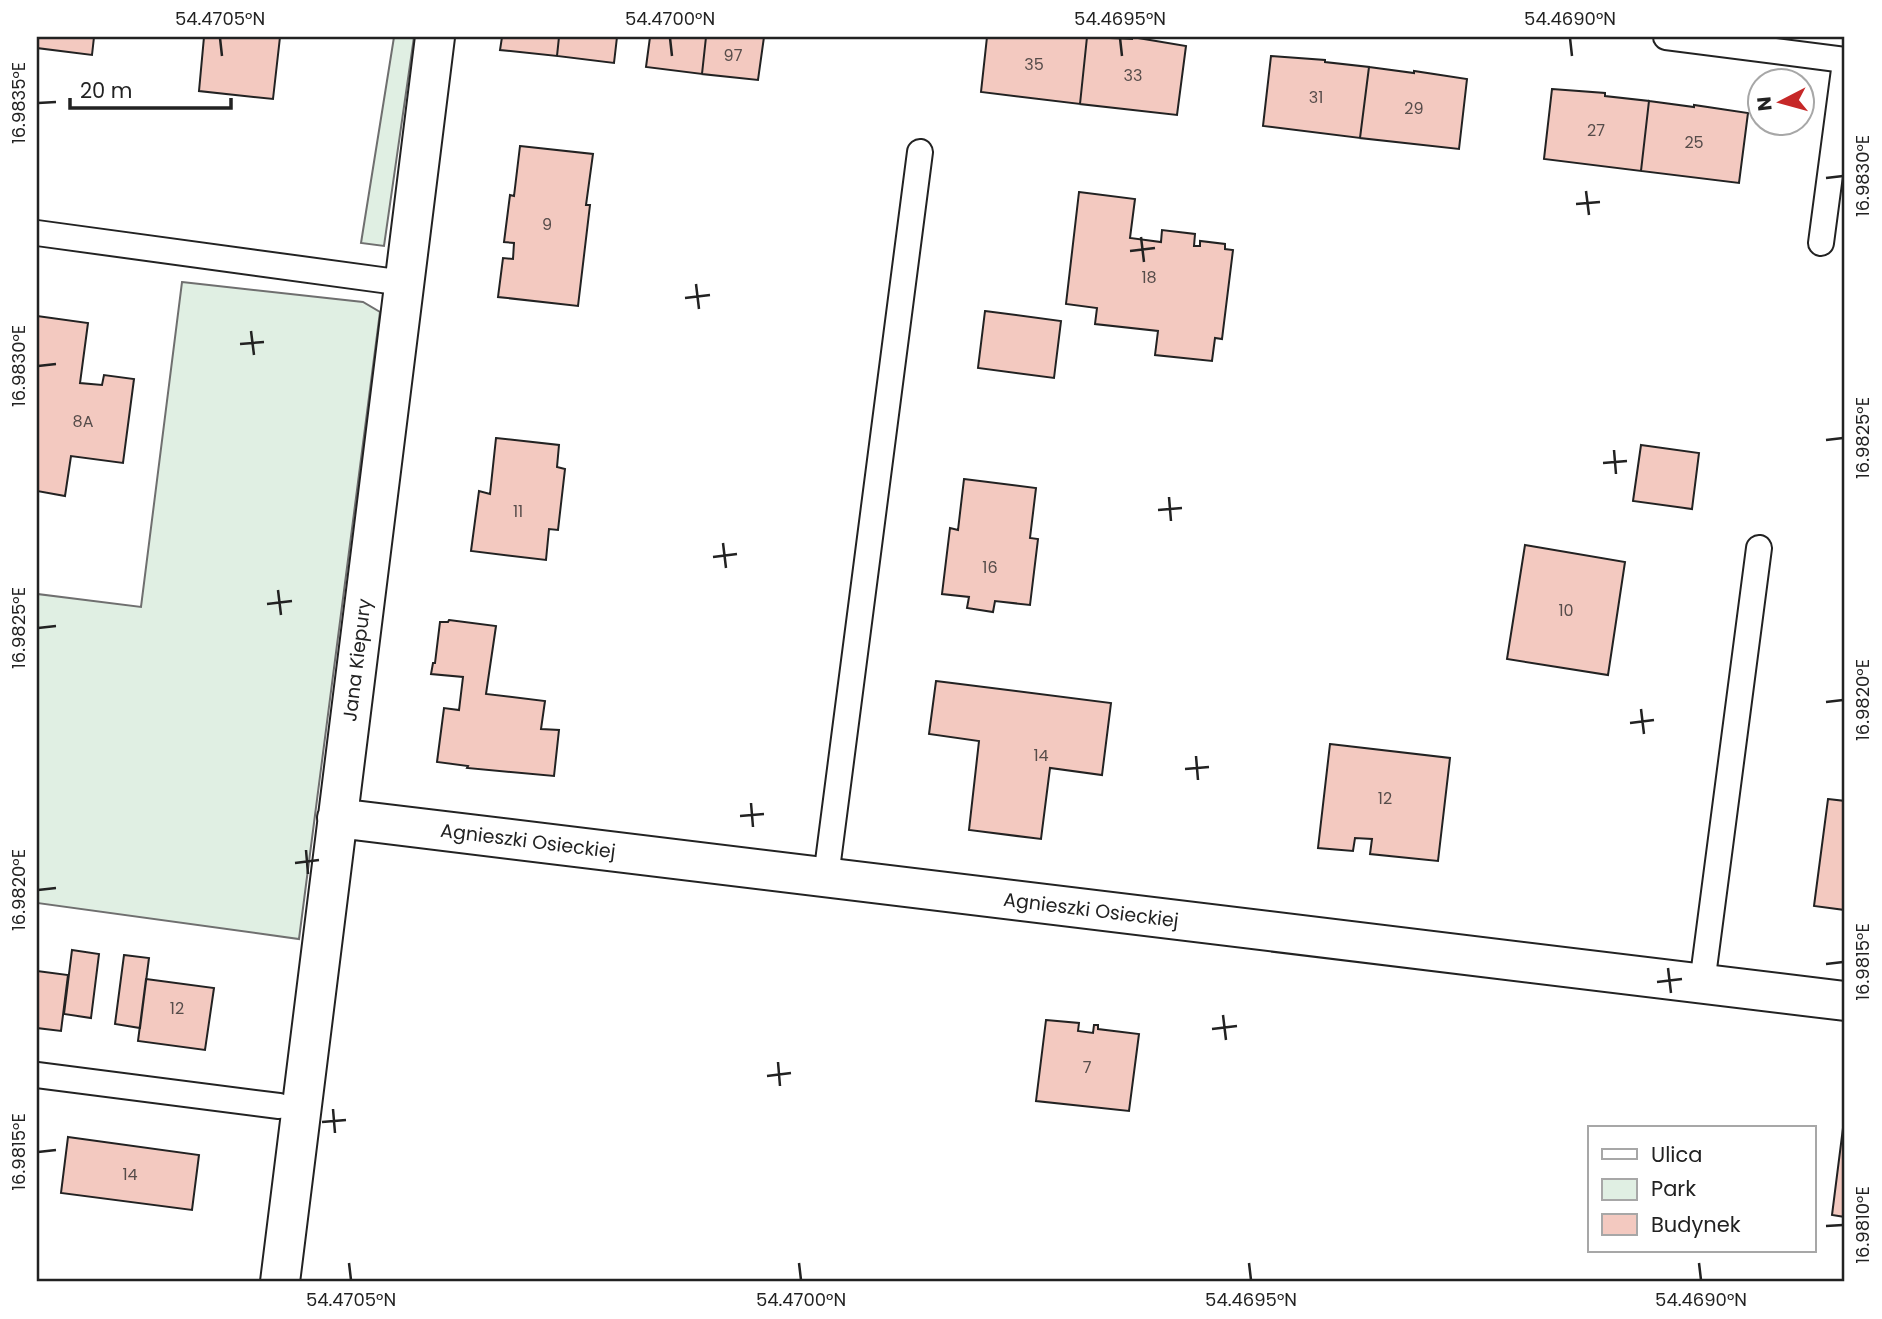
<svg xmlns="http://www.w3.org/2000/svg" width="1882" height="1319" font-family="Poppins,sans-serif">
	<style>
		.green { fill: #e0efe3; stroke: #6f6f6f; stroke-width: 2 }
		.building { fill: #f3c9c0; stroke: #222; stroke-width: 2 }
		.lines { fill: none; stroke-linecap: round; stroke-linejoin: round }
		.lane-casing { stroke: #222; stroke-width: 28 }
		.street-casing { stroke: #222; stroke-width: 42 }
		.lane { stroke: #fff; stroke-width: 24 }
		.street { stroke: #fff; stroke-width: 38 }
		.ticks { fill: none; stroke: #222; stroke-width: 2.5 }
		.labels { text-anchor: middle; dominant-baseline: central; stroke-width: 5; stroke-linejoin: round; paint-order: stroke }
		.number-label { font-size: 16px; fill: #564c4a }
		.street-label { font-size: 19px; fill: #222; stroke: #fff }
		.neatline { fill: none; stroke: #222; stroke-width: 2.5 }
		.ticks-label { font-size: 18px; text-anchor: middle; fill: #222 }
	</style>
	<rect width="100%" height="100%" fill="#fff"/>
	<path class="green" d="M 394,37 L 414,37 L 384,246 L 361,243 Z
		M 182,282 L 363,302 L 380,312 L 299,939 L 37,903 L 37,594 L 141,607 Z"/>
	<path class="building" d="M 37,37 L 94,37 L 92,55 L 37,48 Z
		M 204,37 L 280,37 L 273,99 L 199,91 Z
		M 502,37 L 559,37 L 557,56 L 500,50 Z
		M 559,37 L 617,37 L 614,63 L 557,56 Z
		M 650,37 L 706,37 L 702,74 L 646,67 Z
		M 706,37 L 764,37 L 758,80 L 702,74 Z
		M 987,37 L 1087,37 L 1080,104 L 981,92 Z
		M 1087,37 L 1132,39 L 1132,37 L 1186,46 L 1177,115 L 1080,104 Z
		M 1271,56 L 1325,60 L 1325,62 L 1369,67 L 1360,138 L 1263,126 Z
		M 1369,67 L 1414,73 L 1414,71 L 1467,79 L 1459,149 L 1360,138 Z
		M 1552,89 L 1605,93 L 1605,96 L 1649,101 L 1641,171 L 1544,159 Z
		M 1649,101 L 1694,107 L 1694,105 L 1748,113 L 1739,183 L 1641,171 Z
		M 520,146 L 593,154 L 586,205 L 590,205 L 578,306 L 498,297 L 503,258 L 513,259 L 514,243 L 504,242 L 510,195 L 514,196 Z
		M 1079,192 L 1135,199 L 1130,238 L 1161,242 L 1162,230 L 1195,234 L 1194,246 L 1200,246 L 1200,241 L 1225,244 L 1225,249 L 1233,250 L 1222,339 L 1215,338 L 1212,361 L 1155,355 L 1158,331 L 1095,324 L 1097,308 L 1066,304 Z
		M 985,311 L 1061,321 L 1054,378 L 978,368 Z
		M 37,316 L 88,323 L 80,383 L 102,385 L 104,375 L 134,379 L 123,463 L 71,456 L 65,496 L 37,491 Z
		M 496,438 L 559,445 L 557,467 L 565,469 L 558,530 L 549,529 L 546,560 L 471,551 L 479,491 L 490,494 Z
		M 1641,445 L 1699,453 L 1692,509 L 1633,501 Z
		M 964,479 L 1036,488 L 1030,538 L 1038,539 L 1030,605 L 995,601 L 993,612 L 967,608 L 969,597 L 942,594 L 950,528 L 958,530 Z
		M 1525,545 L 1625,562 L 1608,675 L 1507,659 Z
		M 449,620 L 496,626 L 486,694 L 545,701 L 541,729 L 559,730 L 554,776 L 467,768 L 468,766 L 437,762 L 444,708 L 459,710 L 463,677 L 431,674 L 433,663 L 435,663 L 440,622 L 448,622 Z
		M 936,681 L 1111,703 L 1102,775 L 1050,768 L 1041,839 L 969,830 L 979,741 L 929,734 Z
		M 1330,744 L 1450,758 L 1438,861 L 1370,854 L 1372,839 L 1355,838 L 1353,851 L 1318,848 Z
		M 1828,799 L 1845,801 L 1845,910 L 1814,906 Z
		M 72,950 L 99,954 L 91,1018 L 64,1014 Z
		M 124,955 L 149,958 L 140,1028 L 115,1024 Z
		M 37,971 L 68,975 L 61,1031 L 37,1028 Z
		M 146,979 L 214,988 L 205,1050 L 138,1041 Z
		M 1046,1020 L 1079,1023 L 1078,1031 L 1093,1033 L 1094,1025 L 1098,1025 L 1098,1029 L 1139,1034 L 1129,1111 L 1036,1101 Z
		M 1844,1120 L 1845,1120 L 1845,1217 L 1832,1215 Z
		M 68,1137 L 199,1155 L 192,1210 L 61,1193 Z"/>
	<g class="lines">
		<defs>
			<path id="lane" d="M 1666,37 L 1845,60
				M 37,233 L 404,283
				M 1821,243 L 1845,62
				M 826,877 L 920,152
				M 1702,984 L 1759,548
				M 37,1075 L 279,1106"/>
			<path id="street" d="M 337,818 L 1845,1001
				M 280,1282 L 435,37"/>
		</defs>
		<use href="#lane" class="lane-casing"/>
		<use href="#street" class="street-casing"/>
		<use href="#lane" class="lane"/>
		<use href="#street" class="street"/>
	</g>
	<path class="ticks" d="M 220,38 L 222,56M 670,38 L 672,56M 1120,38 L 1122,56M 1570,38 L 1572,56M 38,103 L 56,102M 1826,178 L 1843,176M 1586,191 L 1589,215M 1576,204 L 1600,202M 1141,237 L 1144,262M 1130,251 L 1155,248M 696,284 L 699,309M 685,298 L 710,295M 251,331 L 254,355M 240,344 L 264,342M 38,366 L 56,364M 1826,440 L 1843,438M 1614,450 L 1616,474M 1603,463 L 1627,461M 1169,497 L 1171,521M 1158,510 L 1182,508M 723,543 L 726,568M 713,557 L 737,554M 278,590 L 281,615M 267,604 L 292,601M 38,628 L 56,626M 1826,702 L 1843,700M 1641,709 L 1644,734M 1630,723 L 1654,720M 1196,756 L 1198,780M 1185,769 L 1209,767M 751,803 L 753,827M 740,816 L 764,814M 306,850 L 308,874M 295,863 L 319,860M 38,890 L 56,888M 1826,964 L 1843,962M 1668,968 L 1671,993M 1657,982 L 1682,979M 1223,1015 L 1226,1040M 1212,1029 L 1237,1026M 778,1062 L 780,1086M 767,1076 L 791,1073M 333,1109 L 335,1133M 322,1122 L 346,1120M 38,1152 L 56,1150M 1826,1226 L 1843,1225M 349,1263 L 351,1280M 799,1263 L 801,1280M 1249,1263 L 1251,1280M 1699,1263 L 1701,1280"/>
	<g class="labels">
		<g class="number-label">
			<text x="733" y="55">97</text>
			<text x="1034" y="64">35</text>
			<text x="1133" y="75">33</text>
			<text x="1316" y="97">31</text>
			<text x="1414" y="108">29</text>
			<text x="1596" y="130">27</text>
			<text x="1694" y="142">25</text>
			<text x="547" y="224">9</text>
			<text x="1149" y="277">18</text>
			<text x="83" y="421">8A</text>
			<text x="518" y="511">11</text>
			<text x="990" y="567">16</text>
			<text x="1566" y="610">10</text>
			<text x="1041" y="755">14</text>
			<text x="1385" y="798">12</text>
			<text x="177" y="1008">12</text>
			<text x="1087" y="1067">7</text>
			<text x="130" y="1174">14</text>
		</g>
		<g class="street-label">
			<text transform="translate(357 660) rotate(-83)">Jana Kiepury</text>
			<text transform="translate(528 841) rotate(7)">Agnieszki Osieckiej</text>
			<text transform="translate(1091 910) rotate(7)">Agnieszki Osieckiej</text>
		</g>
	</g>
	<rect width="1882" height="1319" fill="none" stroke="#ffffff" stroke-width="77"/>
	<rect x="1588" y="1126" width="228" height="126" fill="#ffffff" stroke="#a7a7a7" stroke-width="2"/>
	<rect x="1602" y="1149" width="35" height="10" fill="#ffffff" stroke="#a7a7a7" stroke-width="2"/>
	<text x="1651" y="1162" font-size="21" fill="#222222">Ulica</text>
	<rect x="1602" y="1179" width="35" height="21" fill="#e0efe3" stroke="#a7a7a7" stroke-width="2"/>
	<text x="1651" y="1196" font-size="21" fill="#222222">Park</text>
	<rect x="1602" y="1214" width="35" height="21" fill="#f3c9c0" stroke="#a7a7a7" stroke-width="2"/>
	<text x="1651" y="1232" font-size="21" fill="#222222">Budynek</text>
	<g transform="translate(1781 102) rotate(264)"><circle r="33" fill="#ffffff" stroke="#a7a7a7" stroke-width="2"/>
	<path d="M0-5L12 26L0 18L-12 26Z" fill="#c62828"/>
	<text y="-10" font-size="19" font-weight="bold" text-anchor="middle" fill="#222222">N</text>
	</g>
	<path d="M70 98v10h161v-10" fill="none" stroke="#222222" stroke-width="3.5"/>
	<text x="80" y="98" font-size="21" fill="#222222" stroke="#ffffff" stroke-width="5" paint-order="stroke">20 m</text>
	<rect x="38" y="38" width="1805" height="1242" class="neatline"/>
	<g class="ticks-label">
		<text x="220" y="25">54.4705°N</text>
		<text x="670" y="25">54.4700°N</text>
		<text x="1120" y="25">54.4695°N</text>
		<text x="1570" y="25">54.4690°N</text>
		<text transform="translate(19 103) rotate(-90)" y="6">16.9835°E</text>
		<text transform="translate(1863 176) rotate(-90)" y="6">16.9830°E</text>
		<text transform="translate(19 366) rotate(-90)" y="6">16.9830°E</text>
		<text transform="translate(1863 438) rotate(-90)" y="6">16.9825°E</text>
		<text transform="translate(19 628) rotate(-90)" y="6">16.9825°E</text>
		<text transform="translate(1863 700) rotate(-90)" y="6">16.9820°E</text>
		<text transform="translate(19 890) rotate(-90)" y="6">16.9820°E</text>
		<text transform="translate(1863 962) rotate(-90)" y="6">16.9815°E</text>
		<text transform="translate(19 1152) rotate(-90)" y="6">16.9815°E</text>
		<text transform="translate(1863 1225) rotate(-90)" y="6">16.9810°E</text>
		<text x="351" y="1306">54.4705°N</text>
		<text x="801" y="1306">54.4700°N</text>
		<text x="1251" y="1306">54.4695°N</text>
		<text x="1701" y="1306">54.4690°N</text>
	</g>
</svg>
